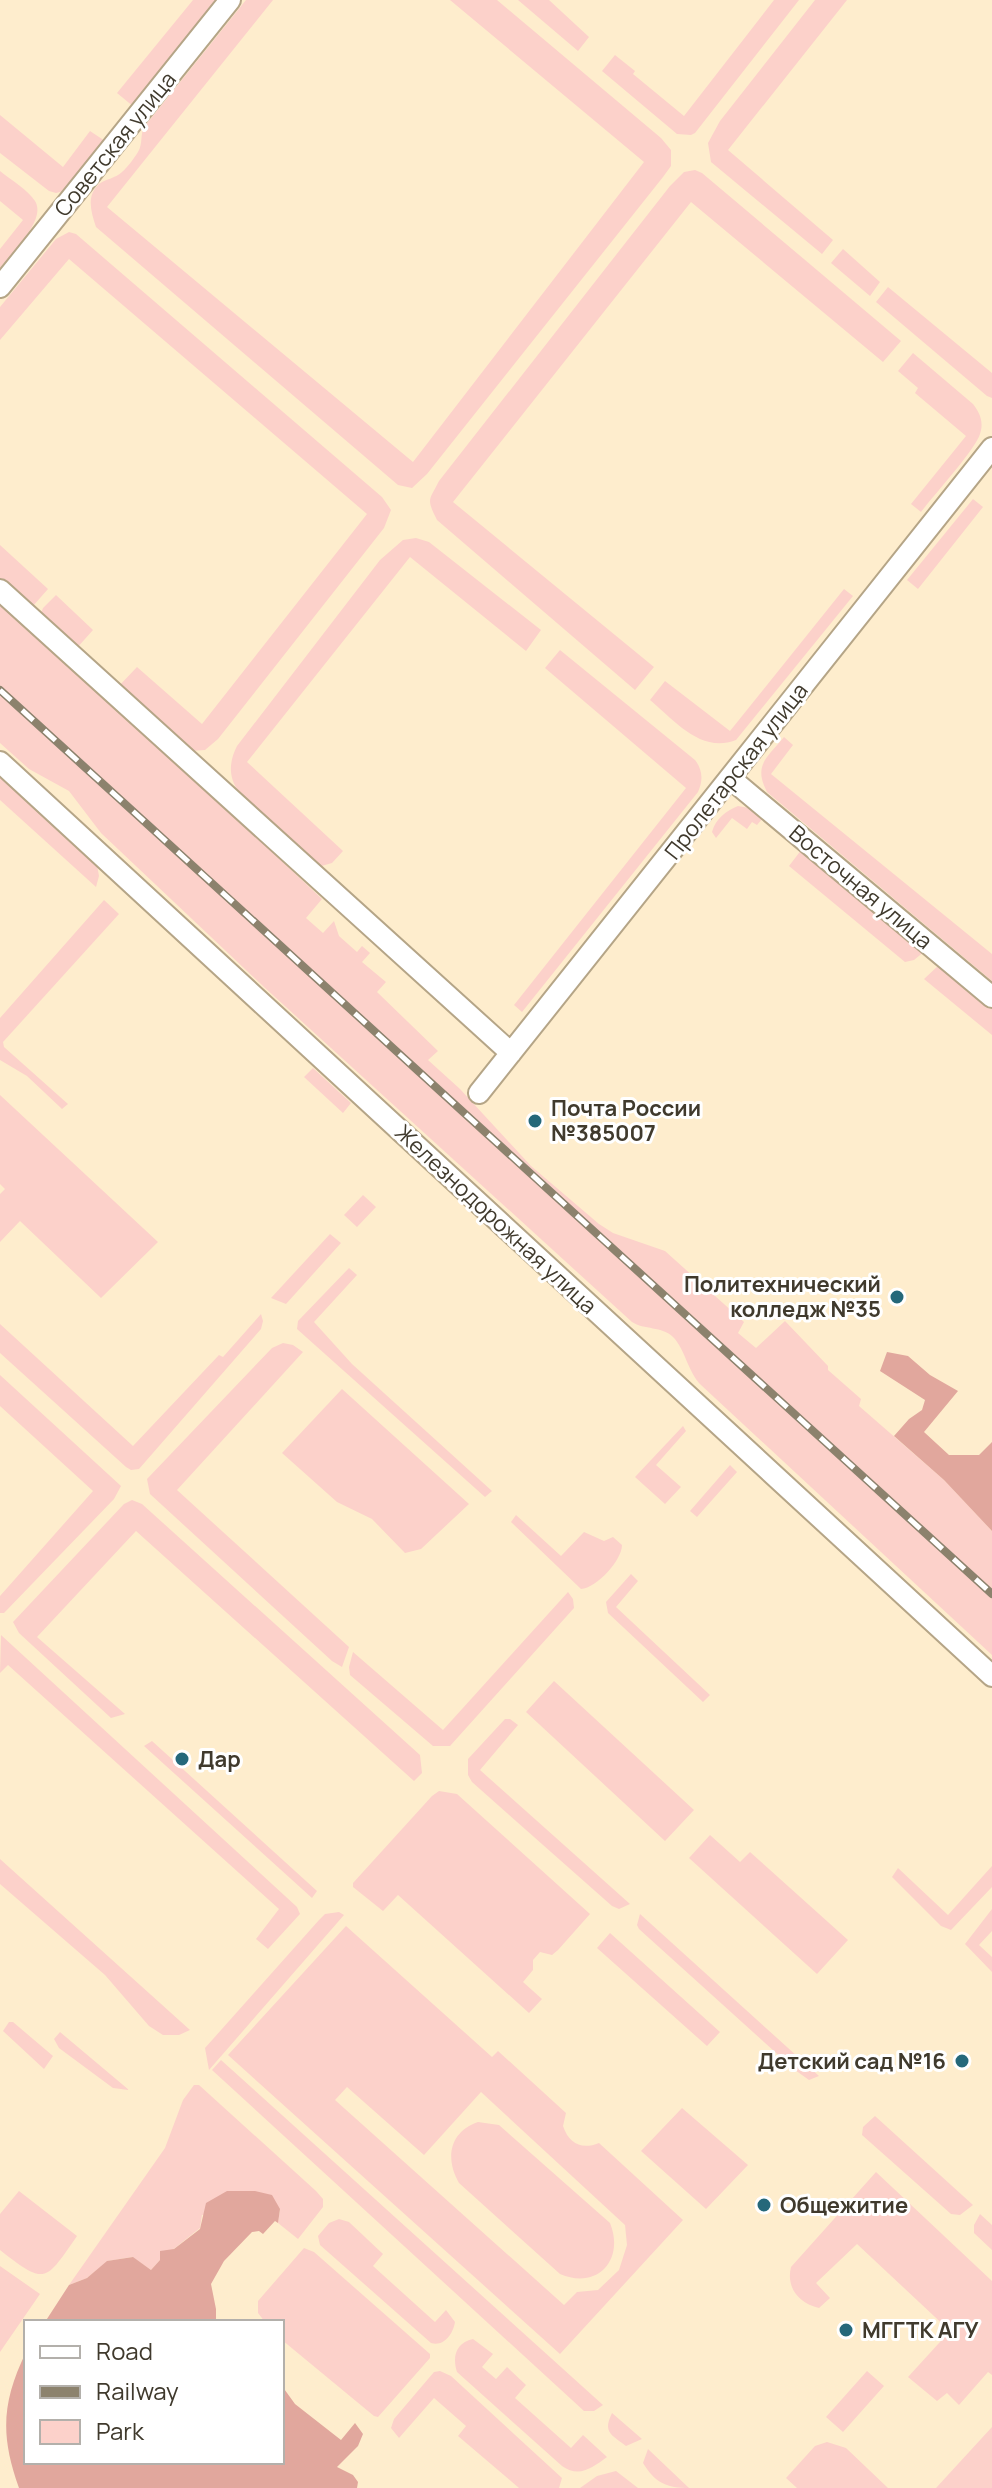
<svg xmlns="http://www.w3.org/2000/svg" width="992" height="2488" font-family="Manrope,sans-serif">
	<style>
		.green { fill: #fcd1ca; fill-rule: evenodd }
		.forest { fill: #e1a79d }
		.lines { fill: none; stroke-linecap: round; stroke-linejoin: round }
		.secondary-casing { stroke: #b5a587; stroke-width: 24 }
		.secondary { stroke: #fff; stroke-width: 20 }
		.rail-casing { stroke: #8c826d; stroke-width: 8 }
		.rail { stroke: #fff; stroke-width: 5; stroke-dasharray: 15; stroke-linecap: butt }
		.poi-dot { fill: #25687a; stroke: #fff; stroke-width: 3 }
		.labels { text-anchor: middle; dominant-baseline: central; stroke-width: 6; stroke-linejoin: round; paint-order: stroke }
		.street-label { font-size: 22px; fill: #403a2d; stroke: #fff }
		.poi-label { font-size: 22px; font-weight: bold; fill: #403a2d; stroke: #fff; text-anchor: start }
	</style>
	<rect width="100%" height="100%" fill="#feedcd"/>
	<path class="green" d="M 193,0 L 220,0 L 134,107 L 117,93 Z
		M 246,0 L 273,0 L 107,207 L 413,462 L 644,162 L 450,0 L 497,0 L 661,138 L 671,150 L 671,166 L 663,177 L 427,474 L 412,488 L 398,485 L 96,227 C 91,212 86,196 99,184 C 106,179 116,178 122,172 C 128,167 134,158 138,152 C 143,144 140,135 144,127 Z
		M 518,0 L 549,0 L 589,37 L 578,51 Z
		M 774,0 L 799,0 L 695,133 L 691,135 L 677,134 L 602,71 L 615,55 L 635,71 L 633,74 L 684,116 Z
		M 815,0 L 847,0 L 728,150 L 833,240 L 822,254 L 711,162 L 708,143 L 720,121 Z
		M 0,115 L 63,167 L 90,131 L 105,141 L 64,191 L 56,193 L 49,191 L 0,153 Z
		M 695,170 L 702,173 L 901,341 L 883,362 L 691,202 L 453,502 L 654,667 L 635,690 L 437,520 C 426,498 429,501 439,481 L 670,186 L 684,172 Z
		M 0,171 C 11,180 28,190 35,201 C 47,220 11,253 0,268 L 0,249 L 23,220 L 0,201 Z
		M 69,232 L 76,234 L 382,497 L 391,510 L 384,528 L 218,739 L 205,750 L 190,751 L 117,688 L 137,667 L 202,724 L 367,514 L 69,259 L 0,340 L 0,307 L 56,239 Z
		M 843,249 L 880,282 L 870,296 L 831,263 Z
		M 888,287 L 992,373 L 992,398 L 987,396 L 876,302 Z
		M 913,353 L 973,404 C 980,413 984,422 980,434 C 975,450 933,496 921,512 L 911,504 L 966,436 L 915,393 L 918,388 L 898,371 Z
		M 973,499 L 983,507 L 918,589 L 907,580 Z
		M 416,538 L 429,542 L 541,630 L 526,651 L 410,557 L 247,762 L 343,851 L 332,863 L 318,867 L 239,792 C 228,777 229,762 237,746 L 380,560 L 403,540 Z
		M 0,545 L 48,589 L 33,606 L 0,579 Z
		M 844,589 L 853,596 L 736,740 C 701,754 674,720 650,700 L 665,681 L 730,731 Z
		M 56,595 L 93,630 L 76,649 L 40,616 L 43,608 Z
		M 0,604 L 196,780 L 322,899 L 306,918 L 323,933 L 334,921 L 339,936 L 357,952 L 362,946 L 370,953 L 362,962 L 386,982 L 377,992 L 438,1051 L 428,1060 L 460,1089 L 531,1166 L 599,1224 L 613,1233 L 665,1251 L 744,1322 L 738,1333 L 756,1348 L 785,1321 L 828,1366 L 828,1370 L 861,1399 L 859,1406 L 944,1480 L 992,1531 L 992,1655 L 701,1385 C 688,1372 685,1349 673,1337 C 662,1326 644,1330 632,1322 L 264,987 L 101,833 L 69,791 L 29,769 L 0,743 Z
		M 560,650 L 695,760 C 703,770 703,781 698,792 L 522,1012 L 514,1005 L 686,788 L 545,668 Z
		M 784,737 L 793,745 L 771,774 L 992,954 L 992,981 L 767,792 C 753,765 767,758 784,737 Z
		M 0,776 L 97,865 L 99,876 L 96,887 L 0,800 Z
		M 738,806 L 749,808 L 763,818 L 757,825 L 752,822 L 747,829 L 732,818 L 716,838 L 712,832 C 716,818 726,811 738,806 Z
		M 802,849 L 925,951 L 914,960 L 905,962 L 789,866 Z
		M 104,900 L 119,914 L 3,1042 L 4,1047 L 68,1104 L 62,1109 L 27,1076 L 0,1060 L 0,1018 Z
		M 939,965 L 992,1009 L 992,1035 L 924,979 Z
		M 313,1068 L 351,1103 L 343,1113 L 304,1077 Z
		M 0,1095 L 158,1242 L 101,1298 L 20,1221 L 0,1242 L 0,1194 L 5,1189 L 0,1184 Z
		M 363,1195 L 376,1207 L 357,1227 L 344,1215 Z
		M 330,1234 L 341,1243 L 286,1304 L 271,1298 Z
		M 349,1268 L 357,1275 L 314,1322 L 352,1364 L 492,1491 L 485,1497 L 297,1329 L 298,1321 Z
		M 261,1314 L 263,1321 L 261,1329 L 139,1469 L 131,1470 L 126,1467 L 0,1353 L 0,1324 L 133,1446 L 219,1355 L 223,1357 Z
		M 283,1343 L 293,1345 L 303,1352 L 177,1490 L 349,1647 L 342,1667 L 332,1661 L 150,1494 L 147,1479 L 272,1348 Z
		M 0,1375 L 121,1486 L 114,1499 L 4,1613 L 0,1613 L 0,1596 L 93,1491 L 0,1406 Z
		M 342,1389 L 469,1504 L 421,1549 L 405,1553 L 372,1519 L 337,1502 L 282,1453 Z
		M 683,1426 L 686,1431 L 656,1465 L 681,1487 L 665,1504 L 635,1477 Z
		M 730,1465 L 737,1472 L 697,1517 L 690,1511 Z
		M 132,1500 L 142,1504 L 420,1755 L 422,1773 L 414,1781 L 136,1531 L 37,1637 L 125,1714 L 111,1718 L 19,1633 L 13,1622 L 124,1504 Z
		M 516,1515 L 561,1556 L 584,1532 L 604,1541 L 613,1537 L 622,1545 C 622,1560 597,1588 581,1589 L 511,1522 Z
		M 631,1574 L 638,1581 L 616,1607 L 710,1695 L 703,1702 L 608,1613 L 606,1602 Z
		M 568,1592 L 573,1599 L 574,1608 L 450,1746 L 433,1746 L 350,1675 L 349,1667 L 353,1652 L 443,1730 Z
		M 1,1635 L 297,1907 L 300,1914 L 268,1949 L 256,1939 L 279,1909 L 8,1665 L 0,1673 Z
		M 554,1681 L 694,1810 L 665,1841 L 526,1712 Z
		M 505,1719 L 510,1719 L 518,1725 L 480,1770 L 630,1904 L 619,1909 L 612,1906 L 472,1782 L 468,1775 L 468,1759 Z
		M 152,1741 L 317,1891 L 312,1898 L 144,1746 Z
		M 439,1791 L 457,1794 L 590,1914 L 558,1950 L 552,1955 L 540,1952 L 533,1960 L 533,1970 L 523,1982 L 542,1999 L 529,2013 L 398,1895 L 383,1911 L 353,1887 L 353,1883 L 432,1796 Z
		M 710,1835 L 740,1862 L 750,1852 L 848,1940 L 817,1974 L 689,1858 Z
		M 0,1859 L 190,2030 L 179,2035 L 163,2035 L 149,2026 L 105,1975 L 0,1884 Z
		M 992,1866 L 992,1887 L 951,1930 L 941,1926 L 892,1877 L 898,1868 L 948,1915 Z
		M 992,1909 L 992,1931 L 979,1945 L 992,1957 L 992,1972 L 965,1944 Z
		M 339,1912 L 344,1915 L 209,2070 L 205,2048 L 319,1920 L 325,1914 Z
		M 640,1914 L 819,2076 L 809,2080 L 795,2070 L 639,1929 L 637,1925 Z
		M 346,1926 L 492,2057 L 498,2051 L 566,2113 L 563,2126 C 569,2144 582,2150 599,2143 L 683,2220 L 560,2354 L 228,2055 ZM 347,2087 L 424,2155 L 481,2092 L 625,2225 L 627,2245 L 619,2270 L 598,2290 L 577,2292 L 564,2305 L 335,2100 Z
		M 610,1933 L 720,2032 L 707,2046 L 597,1948 Z
		M 9,2022 L 13,2022 L 53,2056 L 44,2069 L 3,2031 Z
		M 60,2032 L 129,2090 L 113,2088 L 59,2048 L 54,2039 Z
		M 221,2060 L 603,2405 L 594,2411 L 584,2411 L 212,2070 Z
		M 194,2085 L 199,2085 L 316,2191 L 323,2199 L 323,2207 L 298,2239 L 278,2223 L 280,2209 L 202,2215 L 200,2228 L 160,2260 L 151,2270 L 132,2257 L 108,2261 L 87,2278 L 69,2285 L 165,2148 L 183,2100 Z
		M 682,2108 L 748,2165 L 706,2209 L 641,2151 Z
		M 875,2116 L 973,2205 L 960,2215 L 951,2214 L 862,2135 L 863,2127 Z
		M 478,2122 L 499,2125 L 610,2223 C 625,2260 597,2290 560,2274 L 459,2183 C 445,2159 449,2132 478,2122 Z
		M 876,2172 L 992,2281 L 992,2375 L 988,2372 L 959,2405 L 947,2393 L 937,2401 L 908,2377 L 950,2331 L 857,2244 L 816,2283 L 830,2298 L 819,2308 C 798,2303 786,2287 791,2267 Z
		M 19,2191 L 77,2236 C 45,2282 46,2286 0,2250 L 0,2214 Z
		M 980,2214 L 992,2225 L 992,2250 L 974,2233 L 974,2225 Z
		M 339,2219 L 349,2222 L 383,2254 L 373,2266 L 435,2322 L 446,2310 L 455,2322 C 453,2334 444,2347 431,2343 L 320,2245 L 318,2236 L 329,2223 Z
		M 304,2248 L 314,2252 L 430,2354 L 430,2358 L 378,2417 L 374,2416 L 282,2340 L 282,2322 L 265,2322 L 258,2313 L 258,2301 Z
		M 0,2266 L 40,2294 L 0,2352 Z
		M 473,2339 L 493,2354 L 482,2367 L 496,2379 L 507,2367 L 526,2385 L 515,2398 L 571,2448 L 583,2435 L 607,2457 C 592,2468 579,2478 562,2466 L 457,2372 C 452,2356 456,2343 473,2339 Z
		M 440,2371 L 451,2376 L 562,2478 L 559,2488 L 519,2488 L 458,2436 L 466,2426 L 434,2398 L 399,2438 L 391,2428 L 394,2419 L 434,2372 Z
		M 867,2371 L 884,2386 L 843,2432 L 826,2417 Z
		M 612,2413 L 642,2439 L 626,2446 C 610,2434 603,2432 612,2413 Z
		M 992,2427 L 992,2488 L 936,2488 Z
		M 827,2442 L 846,2448 L 888,2488 L 797,2488 L 786,2478 L 815,2446 Z
		M 648,2449 L 689,2488 C 667,2488 655,2483 643,2463 Z
		M 616,2471 L 638,2488 L 580,2488 L 597,2476 Z"/>
	<path class="forest" d="M 887,1352 L 908,1356 L 930,1375 L 958,1391 L 924,1432 L 949,1455 L 979,1455 L 992,1442 L 992,1531 L 944,1480 L 894,1436 L 909,1419 L 922,1410 L 925,1400 L 880,1371 Z
		M 227,2191 L 255,2191 L 272,2195 L 280,2209 L 278,2223 L 275,2221 L 263,2234 L 259,2231 L 252,2232 L 224,2261 L 211,2284 L 216,2309 L 216,2322 L 45,2322 L 69,2285 L 87,2278 L 107,2261 L 133,2257 L 151,2270 L 160,2260 L 160,2251 L 174,2249 L 200,2229 L 206,2203 Z
		M 26,2352 L 26,2462 L 282,2462 L 282,2386 L 295,2404 L 341,2440 L 355,2423 L 363,2434 L 358,2446 L 337,2467 L 353,2475 L 358,2482 L 357,2488 L 19,2488 C 0,2435 2,2402 26,2352 Z"/>
	<g class="lines">
		<defs>
			<path id="secondary" d="M 0,287 L 230,0
				M 0,590 L 511,1053
				M 0,762 L 992,1676
				M 730,778 L 992,997
				M 479,1093 L 992,448"/>
		</defs>
		<use href="#secondary" class="secondary-casing"/>
		<use href="#secondary" class="secondary"/>
		<defs>
			<path id="rail" d="M 0,690 L 992,1594"/>
		</defs>
		<use href="#rail" class="rail-casing"/>
		<use href="#rail" class="rail"/>
	</g>
	<g class="poi-dot">
		<circle cx="535" cy="1121" r="8"/>
		<circle cx="897" cy="1297" r="8"/>
		<circle cx="182" cy="1759" r="8"/>
		<circle cx="962" cy="2061" r="8"/>
		<circle cx="764" cy="2205" r="8"/>
		<circle cx="846" cy="2330" r="8"/>
	</g>
	<g class="labels">
		<g class="street-label">
			<text transform="translate(115 144) rotate(-51)">Советская улица</text>
			<text transform="translate(736 771) rotate(-52)">Пролетарская улица</text>
			<text transform="translate(861 887) rotate(40)">Восточная улица</text>
			<text transform="translate(496 1219) rotate(43)">Железнодорожная улица</text>
		</g>
		<g class="poi-label">
			<text x="551" y="1108">Почта России<tspan x="551" dy="25">№385007</tspan></text>
			<text x="881" y="1284" text-anchor="end">Политехнический<tspan x="881" dy="25">колледж №35</tspan></text>
			<text x="198" y="1759">Дар</text>
			<text x="946" y="2061" text-anchor="end">Детский сад №16</text>
			<text x="780" y="2205">Общежитие</text>
			<text x="862" y="2330">МГГТК АГУ</text>
		</g>
	</g>
	<rect x="24" y="2320" width="260" height="144" fill="#ffffff" stroke="#b3b0ab" stroke-width="2"/>
	<rect x="40" y="2346" width="40" height="12" fill="#ffffff" stroke="#b3b0ab" stroke-width="2"/>
	<text x="96" y="2360" font-size="24" fill="#403a2d">Road</text>
	<rect x="40" y="2386" width="40" height="12" fill="#8c826d" stroke="#b3b0ab" stroke-width="2"/>
	<text x="96" y="2400" font-size="24" fill="#403a2d">Railway</text>
	<rect x="40" y="2420" width="40" height="24" fill="#fcd1ca" stroke="#b3b0ab" stroke-width="2"/>
	<text x="96" y="2440" font-size="24" fill="#403a2d">Park</text>
</svg>
